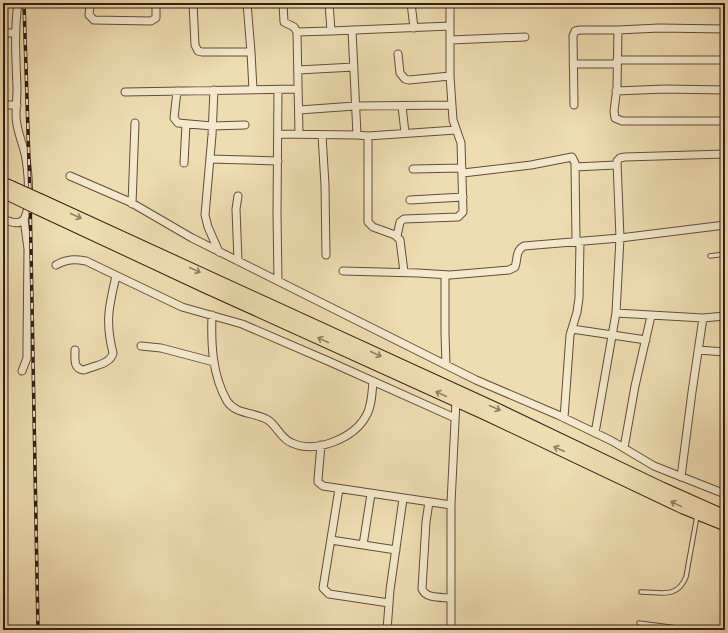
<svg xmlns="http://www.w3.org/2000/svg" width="728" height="633" font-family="Alegreya,serif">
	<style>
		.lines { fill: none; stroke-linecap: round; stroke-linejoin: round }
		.service-casing { stroke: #624d3a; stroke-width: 5.5 }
		.minor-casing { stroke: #624d3a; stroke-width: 9 }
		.trunk-casing { stroke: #331d12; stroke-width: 13 }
		.service { stroke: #f4e9cc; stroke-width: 3.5 }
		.minor { stroke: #f4e9cc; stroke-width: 7 }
		.trunk { stroke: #eeddb1; stroke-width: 11 }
		.rail-casing { stroke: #331d12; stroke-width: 3.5 }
		.rail { stroke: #f4e9cc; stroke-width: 2; stroke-dasharray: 6; stroke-linecap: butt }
		.trunk-bridge-casing { stroke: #331d12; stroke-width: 13; stroke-linecap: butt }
		.trunk-bridge { stroke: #eeddb1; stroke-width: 11 }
		.oneway { stroke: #907d62 }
	</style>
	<rect width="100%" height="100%" fill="#eeddb1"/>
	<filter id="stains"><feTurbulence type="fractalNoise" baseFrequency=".005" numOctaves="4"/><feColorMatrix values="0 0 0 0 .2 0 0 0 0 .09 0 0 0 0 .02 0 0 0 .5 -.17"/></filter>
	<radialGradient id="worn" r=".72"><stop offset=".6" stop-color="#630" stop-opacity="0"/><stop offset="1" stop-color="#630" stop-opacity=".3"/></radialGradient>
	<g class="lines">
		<defs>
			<path id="service" d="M 710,256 L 725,254
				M 641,592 C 661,592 677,599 686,577 L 697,516
				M 639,623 L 692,630"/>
			<path id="minor" d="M 193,3 L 195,45 L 198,51 L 202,52 L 251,52
				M 247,3 L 251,52 L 253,90
				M 283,3 L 284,22 L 294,27 L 297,32 L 299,134
				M 329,3 L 331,31 L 450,26 L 450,3
				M 411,3 L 414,28
				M 450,3 L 465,3
				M 90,6 L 89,15 L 94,20 L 151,21 L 156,18 L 156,3
				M 352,30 L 357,135 L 368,136 L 368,222 L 373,227 L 395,235 L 400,240 L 404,272
				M 618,30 L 617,88 L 614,111 L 615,118 L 622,121 L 725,121
				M 297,32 L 331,31
				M 3,33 L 15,33
				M 450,40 L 525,37
				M 398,54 L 400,73 L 405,79 L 409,80 L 450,76
				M 617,60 L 725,60
				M 573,64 L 617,64
				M 298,70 L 354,67
				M 214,90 L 212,135 L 205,215 L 208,227 L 219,252
				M 278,90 L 277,214 L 278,281
				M 177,91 L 174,118 L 178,123 L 212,126 L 245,125
				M 616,91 L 665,89 L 725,90
				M 125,92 L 298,89
				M 3,105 L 17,105
				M 574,105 L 573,36 L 575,31 L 580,30 L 618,30 L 659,28 L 725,29
				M 402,106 L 405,133
				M 299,110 L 355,106 L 452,105
				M 278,134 L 357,135
				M 322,135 L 325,185 L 326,255
				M 368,136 L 456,130
				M 210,159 L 278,161
				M 184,163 L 186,124
				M 575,167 L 616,165
				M 413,169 L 462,168
				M 463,173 L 531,165 L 572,157 L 575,163 L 576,241
				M 70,176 L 130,202 L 192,238 L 476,380 L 558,415 L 612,441 L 654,466 L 725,494
				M 410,200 L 463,197
				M 132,204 L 135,123
				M 3,219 C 9,221 18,226 23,220 C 32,210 28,168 25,154 C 22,141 16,129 16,116 C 16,107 17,97 17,88 C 16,60 14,32 18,3
				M 397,236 L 400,222 L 404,219 L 458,217 L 463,212 L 461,143 L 453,120 L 450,76 L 450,26
				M 238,261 L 236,209 L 238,196
				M 56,265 C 67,259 74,259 86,261 L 182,307 L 242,324 L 328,361 L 455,418
				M 343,271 L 418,273 L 450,275 L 509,270 L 515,267 C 518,259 515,251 524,246 L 620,238 L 725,225
				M 445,275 L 445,333 L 446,365
				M 616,313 L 703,318 L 725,316
				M 212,315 C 211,343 212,375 227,401 C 236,415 255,412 268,420 C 277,426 281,439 292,443 C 316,454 354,438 366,416 C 372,406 372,392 373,381
				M 572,329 L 646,340
				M 141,346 L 161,348 L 214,362
				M 75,350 C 75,359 73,369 84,370 C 93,366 111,364 113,353 C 105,322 109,306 116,276
				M 698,350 L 725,352
				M 22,371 L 27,358 L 27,345 L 28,249 L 24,219
				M 564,418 L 570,335 L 577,312 L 579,298 L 580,241
				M 595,433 L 616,313 L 620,238 L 617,161 L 620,158 L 625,157 L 725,154
				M 321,445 L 318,479 L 318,482 L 323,486 L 451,505
				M 624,448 L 635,386 L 651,316
				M 681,477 L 692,392 L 703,318
				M 339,489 L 323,588 L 329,594 L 389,603
				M 429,502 L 426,522 L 422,589 C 426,599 441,597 451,598
				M 331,540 L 396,550
				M 363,545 L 371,494
				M 387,630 L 390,590 L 403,499
				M 451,630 L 451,503 L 456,401"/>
			<path id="trunk" d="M 3,183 L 12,187
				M 41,200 L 497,409 L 662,488 L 725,516
				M 36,208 L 203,286 L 485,414 L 683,508 L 725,525"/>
		</defs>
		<use href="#service" class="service-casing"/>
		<use href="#minor" class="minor-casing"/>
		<use href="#trunk" class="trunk-casing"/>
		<use href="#service" class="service"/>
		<use href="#minor" class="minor"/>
		<use href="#trunk" class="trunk"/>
		<defs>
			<path id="rail" d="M 24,3 L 30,195 L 38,630"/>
		</defs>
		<use href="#rail" class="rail-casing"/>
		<use href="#rail" class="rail"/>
		<defs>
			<path id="trunk-bridge" d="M 12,187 L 41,200
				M 9,195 L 36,208"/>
		</defs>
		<use href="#trunk-bridge" class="trunk-bridge-casing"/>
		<use href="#trunk-bridge" class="trunk-bridge"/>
	</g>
	<defs><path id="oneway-shaft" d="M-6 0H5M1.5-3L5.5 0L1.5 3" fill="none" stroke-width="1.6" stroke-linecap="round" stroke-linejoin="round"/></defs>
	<g class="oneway">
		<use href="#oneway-shaft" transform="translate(76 216) rotate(24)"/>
		<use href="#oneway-shaft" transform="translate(195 270) rotate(25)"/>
		<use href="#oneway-shaft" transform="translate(323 340) rotate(-155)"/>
		<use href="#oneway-shaft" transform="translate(376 354) rotate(25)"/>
		<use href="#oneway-shaft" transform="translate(441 394) rotate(-155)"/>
		<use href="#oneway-shaft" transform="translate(495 408) rotate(24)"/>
		<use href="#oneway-shaft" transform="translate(559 449) rotate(-155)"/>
		<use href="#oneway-shaft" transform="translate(676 504) rotate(-154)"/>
	</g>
	<rect width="728" height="633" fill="none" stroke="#eeddb1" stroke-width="16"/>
	<rect x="4" y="4" width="720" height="625" fill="none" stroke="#331d12" stroke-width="2"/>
	<rect x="8" y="8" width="712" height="617" fill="none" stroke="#331d12"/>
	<rect width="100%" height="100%" filter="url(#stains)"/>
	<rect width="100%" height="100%" fill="url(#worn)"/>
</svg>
